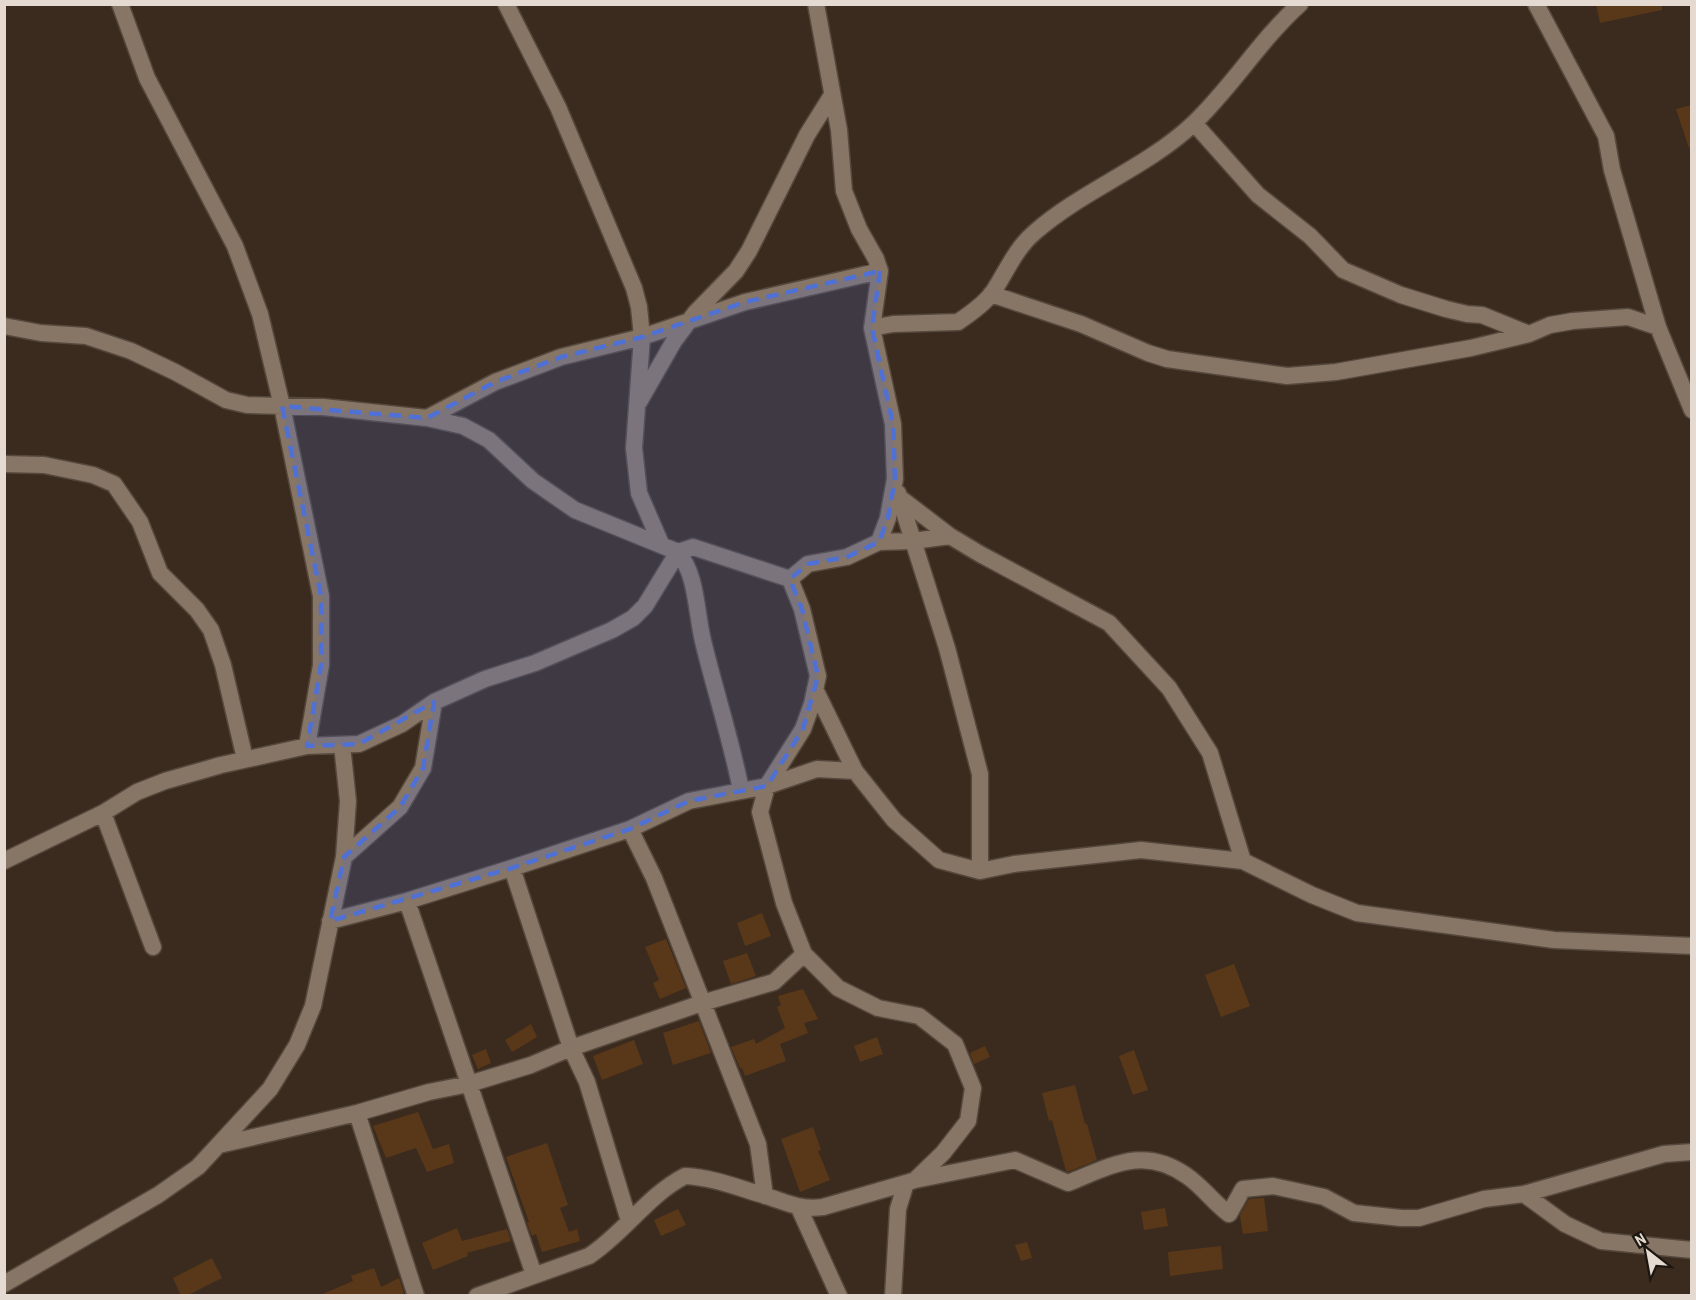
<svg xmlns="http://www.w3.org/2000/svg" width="1696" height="1300" font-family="'Archivo Narrow',sans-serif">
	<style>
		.building { fill: #593819 }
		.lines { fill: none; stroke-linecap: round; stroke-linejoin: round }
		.street-casing { stroke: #54473c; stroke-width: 19 }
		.street { stroke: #877566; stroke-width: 16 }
		.marked { fill: #4f71d6; fill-opacity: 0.2; stroke: #4f71d6; stroke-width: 4.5; stroke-dasharray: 12 8; stroke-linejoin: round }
	</style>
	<rect width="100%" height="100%" fill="#3b2b1e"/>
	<path class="building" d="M 1596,4 L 1662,4 L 1662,10 L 1600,23 Z
		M 1692,105 L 1692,148 L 1689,148 L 1676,109 Z
		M 762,913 L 771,936 L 745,946 L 737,923 Z
		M 666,939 L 686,988 L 660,999 L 653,983 L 659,980 L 645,947 Z
		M 747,953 L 756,976 L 731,984 L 723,961 Z
		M 1234,964 L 1250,1006 L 1221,1017 L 1205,975 Z
		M 803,989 L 818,1019 L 804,1023 L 808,1033 L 780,1044 L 786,1061 L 745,1076 L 742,1068 L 740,1068 L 731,1047 L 754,1039 L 756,1044 L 785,1028 L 777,1007 L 781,1005 L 778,996 Z
		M 699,1021 L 711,1053 L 673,1065 L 663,1033 Z
		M 531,1024 L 537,1037 L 512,1052 L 505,1040 Z
		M 877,1037 L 883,1054 L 860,1062 L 854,1046 Z
		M 634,1040 L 643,1064 L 602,1080 L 593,1056 Z
		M 985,1046 L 990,1057 L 974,1064 L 970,1053 Z
		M 486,1049 L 491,1063 L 478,1069 L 472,1055 Z
		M 1134,1050 L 1148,1090 L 1133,1095 L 1119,1056 Z
		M 1075,1085 L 1085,1124 L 1087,1124 L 1097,1160 L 1068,1172 L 1066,1171 L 1052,1120 L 1049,1121 L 1042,1093 Z
		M 418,1112 L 433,1149 L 449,1144 L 454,1163 L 427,1172 L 416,1148 L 386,1158 L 373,1126 Z
		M 813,1127 L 821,1150 L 818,1151 L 830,1180 L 800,1192 L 781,1139 Z
		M 547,1143 L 568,1205 L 560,1208 L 569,1232 L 577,1229 L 580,1241 L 542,1252 L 536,1234 L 532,1236 L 527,1223 L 529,1222 L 506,1157 Z
		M 1264,1198 L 1268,1231 L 1243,1234 L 1240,1215 L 1249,1199 Z
		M 1165,1208 L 1168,1226 L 1144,1230 L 1141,1212 Z
		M 678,1209 L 686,1225 L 661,1236 L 654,1220 Z
		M 457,1228 L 462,1241 L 507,1229 L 511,1241 L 467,1253 L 468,1256 L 433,1270 L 422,1243 Z
		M 1027,1242 L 1032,1258 L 1021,1261 L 1015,1245 Z
		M 1221,1246 L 1223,1269 L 1170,1276 L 1168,1252 Z
		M 212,1258 L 222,1278 L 186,1296 L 181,1296 L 173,1278 Z
		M 374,1268 L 381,1287 L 399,1278 L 404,1293 L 399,1296 L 318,1296 L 353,1281 L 351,1276 Z"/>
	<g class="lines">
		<defs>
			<path id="street" d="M 120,4 L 147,78 L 235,246 L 260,314 L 282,406 L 321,596 L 321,665 L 307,746
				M 506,4 L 558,107 L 634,288 L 639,307 L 642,337 L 634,448 L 639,493 L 661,544
				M 816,4 L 839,130 L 844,191 L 859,229 L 876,259 L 880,271 L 872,328 L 893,424 L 895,479 L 888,518 L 879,542 L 847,557 L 808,564 L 790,579 L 802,609 L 818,676 L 812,704 L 803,729 L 767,786 L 760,812 L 784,903 L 804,954 L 838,988 L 878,1008 L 919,1016 L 955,1044 L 973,1088 L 968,1121 L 943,1153 L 915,1180 L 906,1183 L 898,1209 L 893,1296
				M 1536,4 L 1606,136 L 1612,170 L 1658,327 L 1692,410
				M 1194,123 L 1258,195 L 1310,236 L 1343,270 L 1401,295 L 1446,309 L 1467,314 L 1482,315 L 1529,334
				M 991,294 L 1081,324 L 1148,353 L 1167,359 L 1287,376 L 1336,372 L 1471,348 L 1529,334 L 1550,325 L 1573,321 L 1628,317 L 1658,327
				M 4,326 L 41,333 L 86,336 L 131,351 L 175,372 L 226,400 L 247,405 L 323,407 L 427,418 L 463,426 L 489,440 L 533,481 L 575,510 L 678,552 C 697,575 696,612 703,641 C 715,691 731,739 741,790
				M 872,328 L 893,324 L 958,322 C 970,314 985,303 993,292 C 1007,271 1015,249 1035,232 C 1083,190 1146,168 1193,124 C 1232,87 1260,40 1300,4
				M 639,402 L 674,341 L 695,313 L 736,271 L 749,251 L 807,135 L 832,95
				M 427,418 L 495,382 L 561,357 L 642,337 L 745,302 L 880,271
				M 4,464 L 44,465 L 93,475 L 114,484 L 140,522 L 160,573 L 197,610 L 211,630 L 223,665 L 245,759
				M 898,493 L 947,648 L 980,774 L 980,871
				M 899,497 L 950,536 L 980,554 L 1109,623 L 1169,688 L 1210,753 L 1243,861
				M 879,542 L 913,541 L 950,536
				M 815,689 L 855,771
				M 103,813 L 153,947
				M 630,829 L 654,878 L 758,1144 L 765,1196
				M 344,857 L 400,807 L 423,768 L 434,702
				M 4,861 L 103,813 L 137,792 L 165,781 L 221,765 L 307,746 L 359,744 L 402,724 L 434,702 L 485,679 L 535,663 L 612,630 L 633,618 L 645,606 L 678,552 L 693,547 L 790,579
				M 512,868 L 571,1048 L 702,1003 L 774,982 L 804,954
				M 407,901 L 534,1275
				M 330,921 L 407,901 L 512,868 L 630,829 L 689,801 L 767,786 L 817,769 L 855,771 L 894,820 L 939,860 L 980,871 L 1014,864 L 1141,850 L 1243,861 L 1312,895 L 1357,913 L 1554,940 L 1692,946
				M 357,1113 L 416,1296
				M 219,1145 L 357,1113 L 429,1092 L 469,1084 L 531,1065 L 571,1048 L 587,1082 L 629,1221
				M 915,1180 L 1015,1160 L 1068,1183 C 1111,1166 1144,1145 1187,1176 C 1203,1187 1214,1203 1229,1214 L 1243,1189 L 1273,1186 L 1324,1197 L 1354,1213 L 1401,1218 L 1419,1218 L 1484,1199 L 1524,1194 L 1664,1154 L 1692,1152
				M 1524,1194 L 1565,1224 L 1601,1241 L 1692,1250
				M 799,1208 L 839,1296
				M 4,1284 L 158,1195 L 198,1167 L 270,1089 L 297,1045 L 313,1006 L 344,857 L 348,801 L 342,745
				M 477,1296 L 589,1256 C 624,1233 648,1195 685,1176 C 711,1177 739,1188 763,1195 C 786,1202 798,1210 823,1207 L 906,1183"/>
		</defs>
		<use href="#street" class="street-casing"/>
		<use href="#street" class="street"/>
	</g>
	<path class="marked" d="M 880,271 L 872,328 L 893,424 L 895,479 L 888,518 L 879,542 L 847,557 L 808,564 L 790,579 L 802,609 L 818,676 L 803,729 L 767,786 L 689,801 L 630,829 L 512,868 L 330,921 L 344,857 L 400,807 L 423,768 L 434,702 L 359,744 L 307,746 L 321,665 L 321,596 L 282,406 L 427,418 L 495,382 L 561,357 L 642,337 L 745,302 Z"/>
	<rect width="1696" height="1300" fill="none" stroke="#e4dad1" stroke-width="12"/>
	<g transform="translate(1648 1252) rotate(329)" stroke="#1c1610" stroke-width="4.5" paint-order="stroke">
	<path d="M0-4.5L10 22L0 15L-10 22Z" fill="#e4dad1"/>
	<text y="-9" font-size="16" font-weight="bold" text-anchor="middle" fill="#e4dad1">N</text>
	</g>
</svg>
